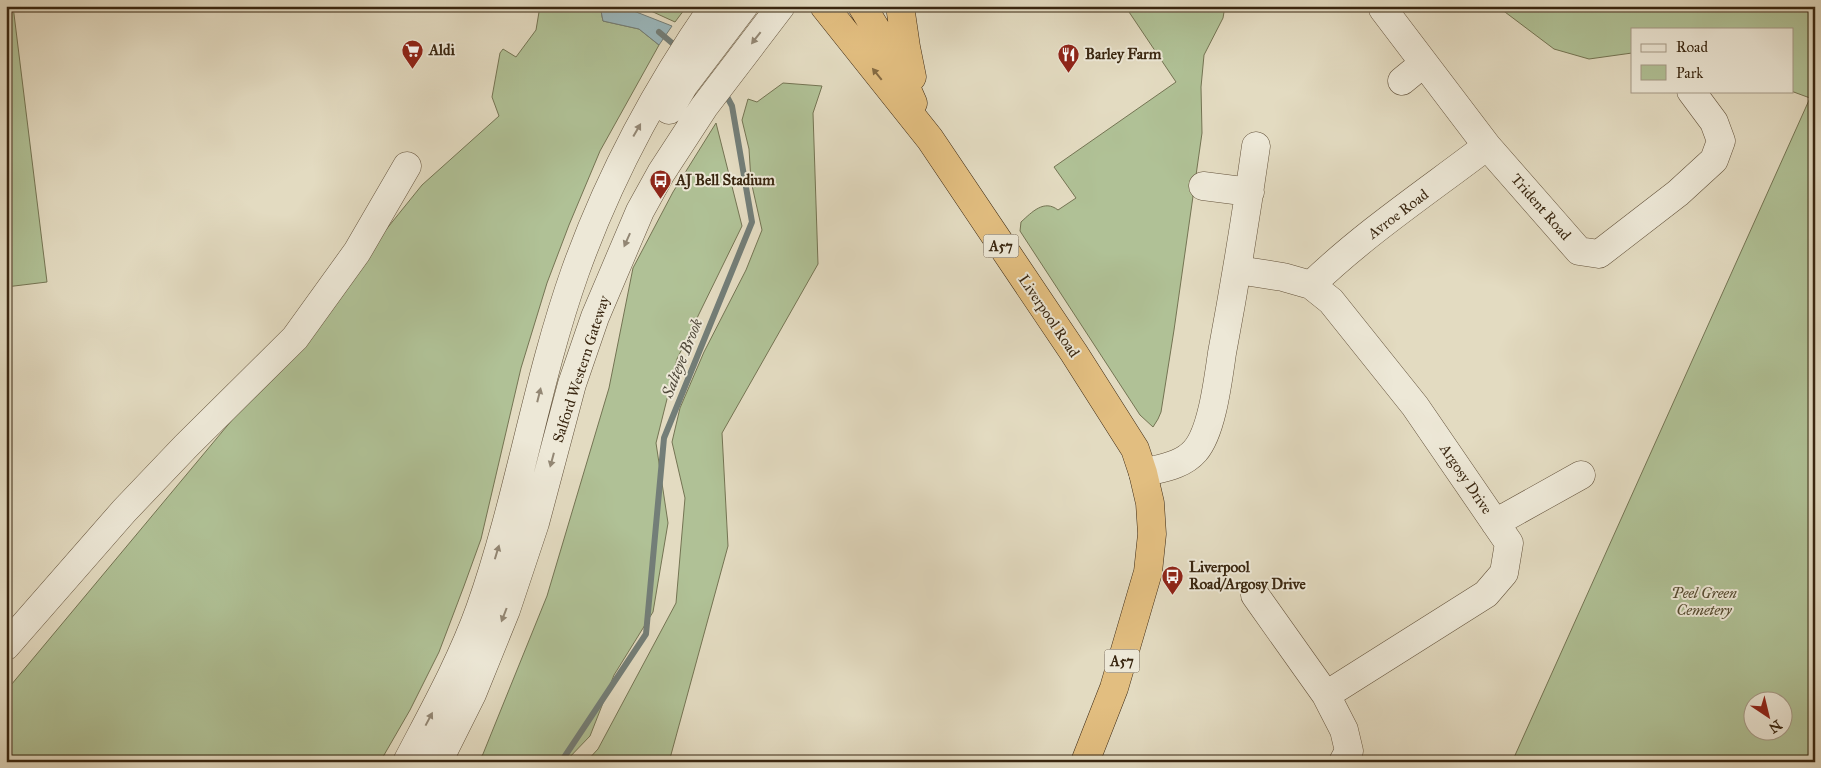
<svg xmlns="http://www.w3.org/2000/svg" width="1821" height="768" font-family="'IM FELL Great Primer',serif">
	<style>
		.green { fill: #b0c196; stroke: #747453; fill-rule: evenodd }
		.water { fill: #9ab8be; stroke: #737e78 }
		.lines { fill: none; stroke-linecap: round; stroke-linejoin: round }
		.stream { stroke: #737e78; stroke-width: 6 }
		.minor-casing { stroke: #64533c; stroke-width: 29 }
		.highway-casing { stroke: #392610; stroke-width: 29 }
		.minor { stroke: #ede8d7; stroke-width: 28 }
		.highway { stroke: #e2be80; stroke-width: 28 }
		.oneway { fill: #938774 }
		.oneway2 { fill: #856a42 }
		.labels { text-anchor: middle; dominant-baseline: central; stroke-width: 4; stroke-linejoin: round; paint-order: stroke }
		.shield { fill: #ede8d7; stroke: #6f604c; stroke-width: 1 }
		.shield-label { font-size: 14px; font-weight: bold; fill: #392610 }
		.poi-label { font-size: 15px; font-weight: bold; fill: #392610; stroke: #ede8d7; text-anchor: start }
		.street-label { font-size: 15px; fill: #392610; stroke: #ede8d7 }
		.park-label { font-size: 15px; font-style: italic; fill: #574d32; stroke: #ede8d7 }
		.water-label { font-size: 16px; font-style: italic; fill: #514a3c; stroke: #ede8d7 }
	</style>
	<rect width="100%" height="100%" fill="#e3dbc1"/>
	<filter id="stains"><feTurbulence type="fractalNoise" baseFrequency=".004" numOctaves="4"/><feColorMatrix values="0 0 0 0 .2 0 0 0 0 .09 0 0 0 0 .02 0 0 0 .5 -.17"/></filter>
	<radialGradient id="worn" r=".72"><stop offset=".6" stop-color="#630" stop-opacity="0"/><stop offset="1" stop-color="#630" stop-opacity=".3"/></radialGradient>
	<path class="green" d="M 6,6 L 13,6 L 47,282 L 6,287 Z
		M 540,6 L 600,6 L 603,21 L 639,29 L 659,45 L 600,151 L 569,225 L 547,283 L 521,368 L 481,539 L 464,586 L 439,652 L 410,710 L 380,762 L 6,762 L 6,691 L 247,402 L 422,185 L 499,116 L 492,97 L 500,53 L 503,49 L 516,57 L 536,30 Z
		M 640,6 L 687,6 L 675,22 Z
		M 1125,6 L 1225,6 L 1223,18 L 1204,55 L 1201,87 L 1202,133 L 1174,330 L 1161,412 L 1158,419 L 1153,427 L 1140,415 L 1020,231 L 1021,222 C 1032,212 1044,199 1058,210 L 1076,198 L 1054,167 L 1176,82 Z
		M 1497,6 L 1815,6 L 1815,762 L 1512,762 L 1810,98 L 1791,91 L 1792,29 L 1632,29 L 1632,53 L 1589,59 L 1554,49 ZM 1754,700 L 1784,700 L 1784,730 L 1754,730 Z
		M 783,83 L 822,86 L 813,113 L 818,264 L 722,433 L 728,546 L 669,762 L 586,762 L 598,749 L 676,603 L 685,498 L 672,442 L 680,408 L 704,352 L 746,270 L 762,230 L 751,181 L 749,149 L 742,120 L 748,99 L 757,102 Z
		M 716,123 L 742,226 L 677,359 L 656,443 L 668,523 L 653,612 L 614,675 L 590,736 L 565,762 L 478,762 L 483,754 L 547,596 L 609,388 L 633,268 L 673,192 Z"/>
	<path class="water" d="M 600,6 L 621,6 L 672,26 L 659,45 L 639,29 L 603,21 Z"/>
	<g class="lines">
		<path class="stream" d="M 659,32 L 678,48
			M 561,762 L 646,634 L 664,438 L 752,222 L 732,106 L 724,91"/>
		<defs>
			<path id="minor" d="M 1383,9 L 1487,146 L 1579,251 L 1599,254 L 1678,193 L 1714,160 L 1721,141 L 1714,122 L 1691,91
				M 1402,81 L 1424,63
				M 669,110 L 684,85 L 744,6
				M 1203,186 L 1250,192
				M 1238,270 L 1283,277 L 1311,285 L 1331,301 L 1415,406 L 1509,543 L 1504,573 L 1486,594 L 1326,695
				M 1311,285 C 1365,233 1428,191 1487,146
				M 1143,473 C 1161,468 1182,466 1195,451 C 1212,432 1218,380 1222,353 C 1235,284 1246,216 1256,146
				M 1495,523 L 1581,475
				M 1255,595 L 1326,695 L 1344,730 L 1349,751 L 1343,762
				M 6,646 L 124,511 L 186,446 L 295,338 L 357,252 L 407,166
				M 407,762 C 433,712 461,662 480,609 C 519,499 536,382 575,272 C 609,177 656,89 714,6
				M 438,762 L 472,694 L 506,610 L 535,523 L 572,384 L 595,317 L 640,211 L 661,173 L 704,107 L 781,6"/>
			<path id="highway" d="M 824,6 L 930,139 L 1074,353 L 1135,449 L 1143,473 L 1150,503 L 1152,534 L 1148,572 L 1114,688 L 1085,762
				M 862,6 L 892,55 L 913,103
				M 900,6 L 906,47 L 912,77"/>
		</defs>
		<use href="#minor" class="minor-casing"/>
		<use href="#highway" class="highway-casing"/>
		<use href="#minor" class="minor"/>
		<use href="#highway" class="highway"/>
	</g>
	<defs><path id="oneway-solid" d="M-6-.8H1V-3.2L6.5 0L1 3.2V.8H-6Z" transform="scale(1.25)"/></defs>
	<g class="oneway">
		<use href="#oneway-solid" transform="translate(756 38) rotate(128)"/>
		<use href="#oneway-solid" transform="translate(637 130) rotate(-60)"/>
		<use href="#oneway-solid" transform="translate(627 240) rotate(114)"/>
		<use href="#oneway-solid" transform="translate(539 395) rotate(-76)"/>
		<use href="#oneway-solid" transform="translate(552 460) rotate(105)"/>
		<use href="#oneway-solid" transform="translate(497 552) rotate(-73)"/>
		<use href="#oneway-solid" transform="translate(504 615) rotate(111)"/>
		<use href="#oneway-solid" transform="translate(429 719) rotate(-62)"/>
	</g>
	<use class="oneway2" href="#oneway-solid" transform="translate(877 74) rotate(-129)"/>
	<defs>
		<symbol id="supermarket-pin" viewBox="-11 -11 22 30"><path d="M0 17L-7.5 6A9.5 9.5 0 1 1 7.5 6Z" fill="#8f2418" stroke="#ede8d7"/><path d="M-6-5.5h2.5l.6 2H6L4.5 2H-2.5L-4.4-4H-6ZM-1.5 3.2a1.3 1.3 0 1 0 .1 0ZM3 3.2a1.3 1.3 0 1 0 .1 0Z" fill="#fff"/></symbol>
		<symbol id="restaurant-pin" viewBox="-11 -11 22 30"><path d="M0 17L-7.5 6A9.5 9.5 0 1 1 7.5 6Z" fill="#8f2418" stroke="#ede8d7"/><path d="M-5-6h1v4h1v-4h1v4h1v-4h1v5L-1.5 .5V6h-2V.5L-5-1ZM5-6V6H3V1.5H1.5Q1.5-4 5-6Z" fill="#fff"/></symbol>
		<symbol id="bus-pin" viewBox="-11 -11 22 30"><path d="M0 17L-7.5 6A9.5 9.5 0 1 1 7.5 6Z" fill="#8f2418" stroke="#ede8d7"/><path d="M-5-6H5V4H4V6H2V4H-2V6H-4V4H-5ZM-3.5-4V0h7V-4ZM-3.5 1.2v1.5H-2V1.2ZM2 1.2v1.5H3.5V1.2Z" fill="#fff"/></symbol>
	</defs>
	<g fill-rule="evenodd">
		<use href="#supermarket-pin" x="400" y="38" width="25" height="34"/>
		<use href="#restaurant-pin" x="1056" y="42" width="25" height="34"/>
		<use href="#bus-pin" x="648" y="168" width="25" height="34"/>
		<use href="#bus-pin" x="1160" y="564" width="25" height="34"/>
	</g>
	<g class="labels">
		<g class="shield">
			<rect x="983.5" y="234.5" width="35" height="23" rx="4"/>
			<rect x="1104.5" y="649.5" width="35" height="23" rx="4"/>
		</g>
		<g class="shield-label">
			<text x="1001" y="246">A57</text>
			<text x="1122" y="661">A57</text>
		</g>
		<g class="poi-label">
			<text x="429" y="50">Aldi</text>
			<text x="1085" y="54">Barley Farm</text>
			<text x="676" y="180">AJ Bell Stadium</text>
			<text x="1189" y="567">Liverpool<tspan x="1189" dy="17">Road/Argosy Drive</tspan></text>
		</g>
		<g class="street-label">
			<text transform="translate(1541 207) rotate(49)">Trident Road</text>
			<text transform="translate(1398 214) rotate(-37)">Avroe Road</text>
			<text transform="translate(1049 316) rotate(56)">Liverpool Road</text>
			<text transform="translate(581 369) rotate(-72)">Salford Western Gateway</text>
			<text transform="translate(1466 479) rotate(56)">Argosy Drive</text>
		</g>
		<g class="park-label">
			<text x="1704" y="593">Peel Green<tspan x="1704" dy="17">Cemetery</tspan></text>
		</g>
		<g class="water-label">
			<text transform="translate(682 358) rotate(-68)">Salteye Brook</text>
		</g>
	</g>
	<rect width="1821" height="768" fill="none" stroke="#e3dbc1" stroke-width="25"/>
	<rect x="8" y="8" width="1806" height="753" fill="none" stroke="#392610" stroke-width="2.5"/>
	<rect x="12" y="12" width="1796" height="743" fill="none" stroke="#392610"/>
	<rect x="1631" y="28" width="162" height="65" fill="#ede8d7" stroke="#a59a87"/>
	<rect x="1641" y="44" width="25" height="8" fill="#ede8d7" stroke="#a59a87"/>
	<text x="1676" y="52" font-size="15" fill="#392610">Road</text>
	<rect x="1641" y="65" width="25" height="15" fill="#b0c196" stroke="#a59a87"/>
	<text x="1676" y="78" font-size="15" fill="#392610">Park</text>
	<g transform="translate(1768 716) rotate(145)"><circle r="24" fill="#ede8d7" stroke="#a59a87"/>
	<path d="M0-4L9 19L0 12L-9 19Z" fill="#8f2418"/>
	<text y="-8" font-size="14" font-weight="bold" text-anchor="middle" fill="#392610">N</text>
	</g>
	<rect width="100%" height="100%" filter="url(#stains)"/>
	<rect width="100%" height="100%" fill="url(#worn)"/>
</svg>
